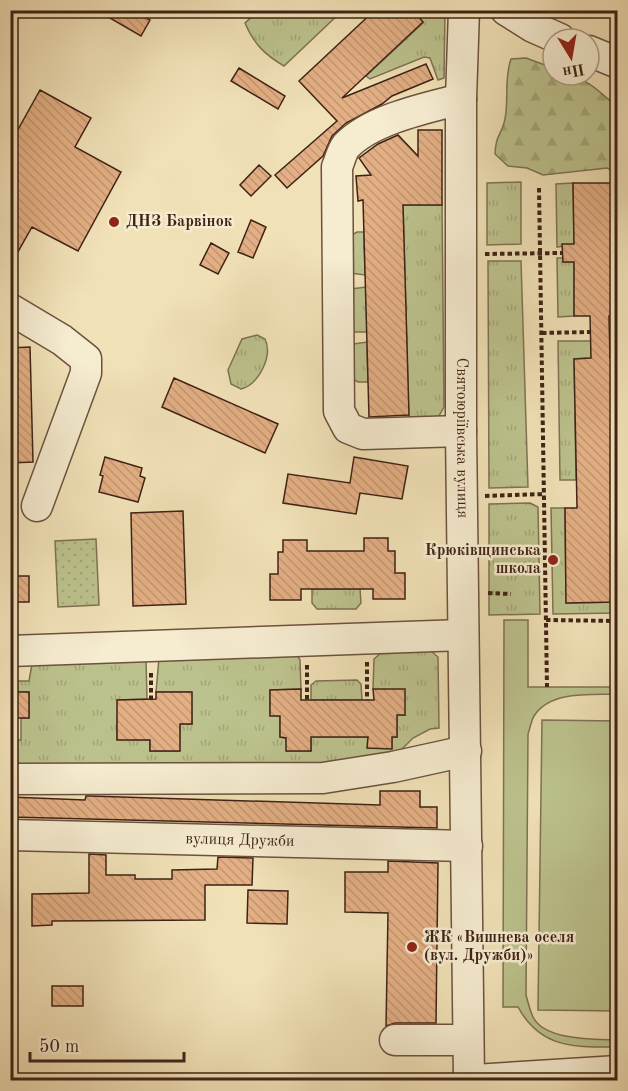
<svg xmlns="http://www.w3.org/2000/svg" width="628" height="1091" font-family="'Old Standard TT',serif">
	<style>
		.grass { fill: url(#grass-tufts); stroke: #7e7252; stroke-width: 1.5 }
		.forest { fill: url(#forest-firs); stroke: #7e7252; stroke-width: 1.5 }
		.park { fill: url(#park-dots); stroke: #7e7252; stroke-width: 1.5 }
		.pitch { fill: #bcc28d; stroke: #7e7252; stroke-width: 1.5 }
		.building { fill: url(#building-back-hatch); stroke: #3f2216; stroke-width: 1.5 }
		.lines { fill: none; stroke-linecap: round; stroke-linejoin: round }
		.minor-casing { stroke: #6c523e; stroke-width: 33 }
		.path { stroke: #3f2216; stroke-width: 4; stroke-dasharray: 4.5 3; stroke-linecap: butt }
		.minor { stroke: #f6ecd0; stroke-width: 30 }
		.poi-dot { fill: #8f2418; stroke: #f6ecd0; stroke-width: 2 }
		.labels { text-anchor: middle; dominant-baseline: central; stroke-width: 5; stroke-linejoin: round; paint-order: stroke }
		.poi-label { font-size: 16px; font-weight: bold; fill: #3f2216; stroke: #f6ecd0; text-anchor: start }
		.street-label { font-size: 16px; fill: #3f2216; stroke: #f6ecd0 }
	</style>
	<defs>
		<pattern id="grass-tufts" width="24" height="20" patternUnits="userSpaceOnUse" patternTransform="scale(1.5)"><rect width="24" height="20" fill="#bcc28d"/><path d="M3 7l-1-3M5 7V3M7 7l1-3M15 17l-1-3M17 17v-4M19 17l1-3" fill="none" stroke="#a3a679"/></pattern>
		<pattern id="forest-firs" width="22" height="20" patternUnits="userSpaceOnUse" patternTransform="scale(1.5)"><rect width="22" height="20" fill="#bcc28d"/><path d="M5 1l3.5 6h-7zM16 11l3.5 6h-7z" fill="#a3a679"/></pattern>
		<pattern id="park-dots" width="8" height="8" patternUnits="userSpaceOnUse" patternTransform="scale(1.5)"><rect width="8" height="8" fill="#bcc28d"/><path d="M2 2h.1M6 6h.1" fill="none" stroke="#a3a679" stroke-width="1.8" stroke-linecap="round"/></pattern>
		<pattern id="building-back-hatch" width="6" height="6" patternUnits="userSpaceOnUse" patternTransform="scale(1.5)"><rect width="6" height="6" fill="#e3af84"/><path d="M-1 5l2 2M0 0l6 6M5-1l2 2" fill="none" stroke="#c49671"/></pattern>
	</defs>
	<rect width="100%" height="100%" fill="#f1e1b7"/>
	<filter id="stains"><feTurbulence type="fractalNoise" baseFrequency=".00333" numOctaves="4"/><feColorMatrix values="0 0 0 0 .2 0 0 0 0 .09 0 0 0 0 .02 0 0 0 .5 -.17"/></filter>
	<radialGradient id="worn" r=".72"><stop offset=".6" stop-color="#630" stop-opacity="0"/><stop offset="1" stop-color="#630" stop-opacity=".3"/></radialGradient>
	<path class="grass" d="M 258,11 L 258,10 L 342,11 L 284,66 C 264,54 254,44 245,23 Z
		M 412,11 L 445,11 L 444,78 L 438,80 L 430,58 L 424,57 L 370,79 L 366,76 L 423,23 Z
		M 521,182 L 521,244 L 487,245 L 487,183 Z
		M 573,183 L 574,244 L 557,247 L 556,184 Z
		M 403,205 L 442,205 L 444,407 L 436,421 L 409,425 Z
		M 357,232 L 364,232 L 365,275 L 350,273 L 352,235 Z
		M 557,258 L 563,258 L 563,262 L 574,262 L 574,316 L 558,317 Z
		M 488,261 L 521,261 L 528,487 L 489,488 Z
		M 366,287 L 367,332 L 354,332 L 348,328 L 351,289 Z
		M 257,335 L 265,339 C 273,356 259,384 241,389 L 231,384 L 228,370 L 242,339 Z
		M 558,341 L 591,341 L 591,358 L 574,359 L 576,480 L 560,480 Z
		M 367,342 L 368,382 L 358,382 L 350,377 L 349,350 L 354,344 Z
		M 530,503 L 538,507 L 540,614 L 489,615 L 489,504 Z
		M 551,508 L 565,508 L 566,603 L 617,602 L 617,613 L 553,614 Z
		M 312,589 L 360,589 L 361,603 L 356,609 L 317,609 L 312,603 Z
		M 431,651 L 438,657 L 439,728 L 430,729 L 413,738 L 392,759 L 323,771 L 11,773 L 10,751 L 16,751 L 16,740 L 21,740 L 21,718 L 29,718 L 29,692 L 11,692 L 11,681 L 29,681 L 32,664 L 146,659 L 147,699 L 118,700 L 117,739 L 150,740 L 150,751 L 179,751 L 180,724 L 192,724 L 191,692 L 156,692 L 159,658 L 297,655 L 300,660 L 301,689 L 270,690 L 270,715 L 280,716 L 280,737 L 286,738 L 287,751 L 311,751 L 311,737 L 368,737 L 368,748 L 392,748 L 392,737 L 397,737 L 397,715 L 405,715 L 373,689 L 374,659 L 381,653 Z
		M 357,680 L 361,684 L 362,700 L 311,700 L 311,685 L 316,681 Z"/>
	<path class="forest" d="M 526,58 L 553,68 L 553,75 C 586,75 594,87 617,107 L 617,173 L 607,168 L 543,175 L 527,168 L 508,166 L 495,154 C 496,135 500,137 504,123 C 510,104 503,82 511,59 Z"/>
	<path class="park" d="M 96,539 L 99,605 L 58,607 L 55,541 Z"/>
	<path class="pitch" d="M 504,620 L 528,620 L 528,687 L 617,687 L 617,694 C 592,695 550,690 534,716 C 531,721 530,729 528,734 L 526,995 C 528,1002 530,1011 533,1017 C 545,1041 595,1039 617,1040 L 617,1047 C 575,1047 541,1049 518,1007 L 503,1007 Z
		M 542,720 L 617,721 L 617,1011 L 538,1010 Z"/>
	<path class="building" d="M 96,10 L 132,10 L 150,20 L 141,36 Z
		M 375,10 L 412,10 L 423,22 L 342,98 L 426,64 L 433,79 L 392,96 L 382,104 L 346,123 L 332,136 L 323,156 L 287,188 L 275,175 L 337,121 L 299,81 Z
		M 239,68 L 285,96 L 278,109 L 231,81 Z
		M 40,90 L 91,118 L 75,147 L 121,172 L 78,251 L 32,227 L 10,266 L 10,144 Z
		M 418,130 L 442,130 L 442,205 L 403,205 L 409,415 L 369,417 L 363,200 L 358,201 L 356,176 L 371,175 L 359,158 L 378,144 L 398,135 L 418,156 Z
		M 259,165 L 271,176 L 251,196 L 240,185 Z
		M 573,183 L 618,183 L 618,316 L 609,316 L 610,358 L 618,358 L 618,602 L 566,603 L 565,508 L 577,508 L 574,359 L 591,358 L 590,316 L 574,316 L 574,262 L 563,262 L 562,244 L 574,244 Z
		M 251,220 L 266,227 L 253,258 L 238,252 Z
		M 211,243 L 229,253 L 218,274 L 200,265 Z
		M 30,347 L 33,462 L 10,463 L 10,348 Z
		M 174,378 L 278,424 L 265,453 L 162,407 Z
		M 105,457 L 142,468 L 140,476 L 145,478 L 138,502 L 99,492 L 103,476 L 100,475 Z
		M 354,457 L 408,466 L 402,499 L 360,493 L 356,514 L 283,503 L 288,474 L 350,483 Z
		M 183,511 L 186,604 L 133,606 L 131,513 Z
		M 364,538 L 388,538 L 388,551 L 395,551 L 395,573 L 405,573 L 405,599 L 373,599 L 373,589 L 301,589 L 301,600 L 270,600 L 270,574 L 278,574 L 278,552 L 283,552 L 283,540 L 307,540 L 307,551 L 364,551 Z
		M 10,576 L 29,576 L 29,602 L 10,602 Z
		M 301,689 L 301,700 L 374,700 L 373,689 L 405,689 L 405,715 L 397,715 L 397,737 L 392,737 L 392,749 L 367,748 L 368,737 L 311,737 L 311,751 L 286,751 L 286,738 L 280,737 L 280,716 L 270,716 L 270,690 Z
		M 10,692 L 29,692 L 29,718 L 10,718 Z
		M 156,692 L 192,692 L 192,724 L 180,724 L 180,751 L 150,751 L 150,740 L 117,740 L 117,700 L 156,699 Z
		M 380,791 L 420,791 L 420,807 L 437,807 L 437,828 L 10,817 L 10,797 L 85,800 L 86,796 L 90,796 L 380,805 Z
		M 89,854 L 106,855 L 106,875 L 135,875 L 135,879 L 172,879 L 172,870 L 217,869 L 218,857 L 253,858 L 252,885 L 205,885 L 205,920 L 52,921 L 52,925 L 32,926 L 32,894 L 89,893 Z
		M 388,861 L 438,863 L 436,1023 L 395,1023 L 386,1026 L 388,913 L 345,912 L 345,872 L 388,872 Z
		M 248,890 L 288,891 L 287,924 L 247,923 Z
		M 52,986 L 83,986 L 83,1006 L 52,1006 Z"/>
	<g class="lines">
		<defs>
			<g id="minor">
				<path id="s1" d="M 464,10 L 461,99 L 461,431 L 469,1080"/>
				<path d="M 506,10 L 533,27 L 560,39"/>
				<path d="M 589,51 L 618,63"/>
				<path d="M 461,99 C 426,108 372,119 346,146 C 342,151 340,160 337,167 L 339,411 L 348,428 L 363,434 L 461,431"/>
				<path d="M 10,309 L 62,340 L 86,359 L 86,373 L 37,506"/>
				<path d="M 10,651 L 463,635"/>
				<path d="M 10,779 L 323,778 L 393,767 L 466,751"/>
				<path id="s2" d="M 10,835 L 467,846"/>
				<path d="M 395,1040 L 468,1040"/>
				<path d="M 474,1080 L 618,1071"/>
			</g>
		</defs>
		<use href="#minor" class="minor-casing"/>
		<path class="path" d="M 539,188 L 547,687
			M 485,254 L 562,253
			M 610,331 L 618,331
			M 542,333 L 590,332
			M 485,496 L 544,494
			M 488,593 L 511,594
			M 546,620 L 618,621
			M 367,662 L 367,700
			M 307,665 L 307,700
			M 151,700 L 151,670"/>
		<use href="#minor" class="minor"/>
	</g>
	<g class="poi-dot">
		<circle cx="114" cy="222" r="6"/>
		<circle cx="553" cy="560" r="6"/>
		<circle cx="412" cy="947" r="6"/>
	</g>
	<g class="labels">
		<g class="poi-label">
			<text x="126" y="222">ДНЗ Барвінок</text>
			<text x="541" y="551" text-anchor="end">Крюківщинська<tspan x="541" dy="18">школа</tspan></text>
			<text x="424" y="938">ЖК «Вишнева оселя<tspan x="424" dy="18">(вул. Дружби)»</tspan></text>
		</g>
		<g class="street-label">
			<text stroke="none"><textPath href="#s1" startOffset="428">Святоюріївська вулиця</textPath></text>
			<text stroke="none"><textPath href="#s2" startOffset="230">вулиця Дружби</textPath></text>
		</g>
	</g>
	<rect width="628" height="1091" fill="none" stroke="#f1e1b7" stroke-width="36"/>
	<rect x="12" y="12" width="604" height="1067" fill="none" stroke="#3f2216" stroke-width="3"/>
	<rect x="18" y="18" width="592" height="1055" fill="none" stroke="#3f2216" stroke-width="1.5"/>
	<g transform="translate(571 57) rotate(169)"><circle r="28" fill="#f6ecd0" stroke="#ad9b86" stroke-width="1.5"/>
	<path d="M0-4.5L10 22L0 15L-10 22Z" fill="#8f2418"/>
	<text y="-9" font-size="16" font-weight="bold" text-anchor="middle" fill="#3f2216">Пн</text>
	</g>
	<path d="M30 1052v9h154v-9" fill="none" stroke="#3f2216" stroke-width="3"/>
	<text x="39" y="1052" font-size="18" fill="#3f2216" stroke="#f6ecd0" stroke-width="4.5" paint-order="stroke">50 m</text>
	<rect width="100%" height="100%" filter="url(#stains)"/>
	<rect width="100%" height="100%" fill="url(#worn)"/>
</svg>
